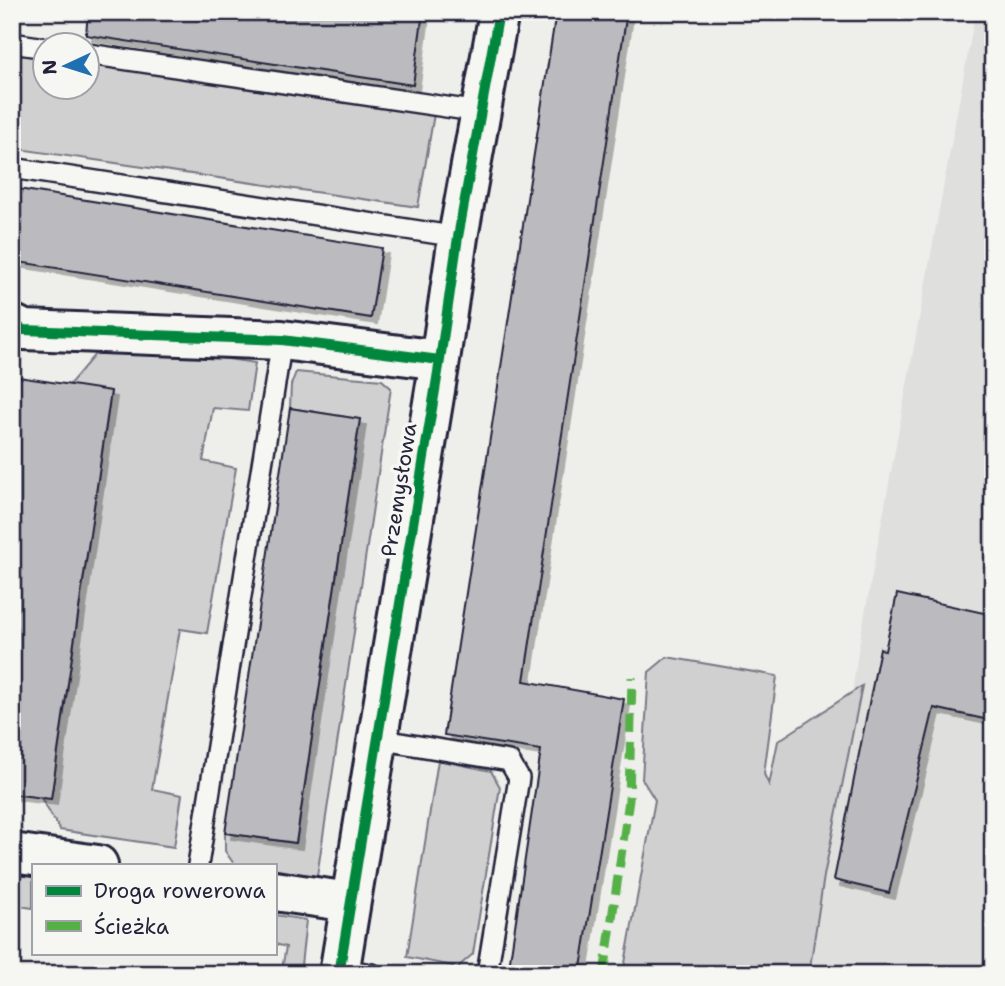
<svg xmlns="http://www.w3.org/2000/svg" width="1005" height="986" font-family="'Shantell Sans',sans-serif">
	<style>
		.built { fill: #dfdfde }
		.green { fill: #d0d0d1; stroke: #797986; stroke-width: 2 }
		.building { fill: #bbbbbf; stroke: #22223b; stroke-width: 2; filter: url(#shadow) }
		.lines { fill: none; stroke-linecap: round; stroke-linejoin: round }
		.service-casing { stroke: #22223b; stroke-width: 24 }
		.minor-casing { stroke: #22223b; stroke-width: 44 }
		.service { stroke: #f6f6f2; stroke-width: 19 }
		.minor { stroke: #f6f6f2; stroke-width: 38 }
		.quiet { stroke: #55b146; stroke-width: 9; stroke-dasharray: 18 9; stroke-linecap: butt }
		.cycleway-casing { stroke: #f6f6f2; stroke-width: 15 }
		.cycleway { stroke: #00873e; stroke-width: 10 }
		.labels { text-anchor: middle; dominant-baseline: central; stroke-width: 7; stroke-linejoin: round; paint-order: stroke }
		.street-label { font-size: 21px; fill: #22223b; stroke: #f6f6f2 }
	</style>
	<defs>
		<filter id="shadow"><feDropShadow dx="6" dy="6" stdDeviation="0" flood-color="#0004"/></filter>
	</defs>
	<rect width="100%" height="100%" fill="#eeeeeb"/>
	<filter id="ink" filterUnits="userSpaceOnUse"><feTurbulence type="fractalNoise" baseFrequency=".0143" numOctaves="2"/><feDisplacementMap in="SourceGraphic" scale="14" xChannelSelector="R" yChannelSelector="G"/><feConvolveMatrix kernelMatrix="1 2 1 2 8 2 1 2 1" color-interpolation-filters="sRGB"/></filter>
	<g filter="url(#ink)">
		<path class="built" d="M 880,12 L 993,12 L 993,974 L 810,974 L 859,646 L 974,20 Z"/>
		<path class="green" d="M 12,52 L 45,57 L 46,88 L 88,88 L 88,63 L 434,114 L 418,207 L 12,148 Z
			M 106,341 L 255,363 L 248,411 L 213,408 L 203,461 L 236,468 L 207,633 L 180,629 L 152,789 L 182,795 L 174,847 L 60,830 L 41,798 L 51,799 L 111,392 L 69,385 Z
			M 296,372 L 382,380 L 391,388 L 317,876 L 275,870 L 275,865 L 234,864 L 225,851 L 225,833 L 296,843 L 360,419 L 290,408 L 291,385 Z
			M 667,657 L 777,676 L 764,774 L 769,785 L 778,741 L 862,686 L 824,876 L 809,974 L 623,974 L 655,800 L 642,779 L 649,672 Z
			M 438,760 L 491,771 L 500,787 L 473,954 L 458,967 L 407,957 Z
			M 12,873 L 33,876 L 33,908 L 12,905 Z
			M 275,915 L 306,920 L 300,974 L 281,974 L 286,947 L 275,944 Z"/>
		<path class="building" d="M 88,12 L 423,12 L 413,85 L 86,35 Z
			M 556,12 L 627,12 L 524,681 L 624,699 L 580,974 L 508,974 L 541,750 L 444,735 Z
			M 12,188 L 382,248 L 371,318 L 12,261 Z
			M 12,376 L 111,391 L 51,799 L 12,794 Z
			M 290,408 L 360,419 L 296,843 L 225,833 Z
			M 897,594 L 993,615 L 993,721 L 934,708 L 889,893 L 834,880 L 880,648 L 885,651 Z"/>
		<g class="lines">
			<defs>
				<path id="service" d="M 12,43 L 46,48
					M 88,54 L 480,112
					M 12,168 L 458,237
					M 377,739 L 509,761 L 519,778 L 487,974
					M 198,865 L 282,340
					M 340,969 L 372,974"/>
				<path id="minor" d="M 12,324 L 24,330 L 282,340 L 440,360
					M 12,853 L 98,865
					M 275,891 L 350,902
					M 339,974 L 440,360 L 458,237 L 499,12"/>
			</defs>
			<use href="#service" class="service-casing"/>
			<use href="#minor" class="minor-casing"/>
			<use href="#service" class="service"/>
			<use href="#minor" class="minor"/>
			<path class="quiet" d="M 604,974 L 629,800 L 632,677"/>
			<defs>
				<path id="cycleway" d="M 12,324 L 24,330 L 282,340 L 440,360
					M 339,974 L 440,360 L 458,237 L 499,12"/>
			</defs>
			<use href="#cycleway" class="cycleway-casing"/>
			<use href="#cycleway" class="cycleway"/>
		</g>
	</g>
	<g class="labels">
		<g class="street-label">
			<text transform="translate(399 490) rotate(-81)">Przemysłowa</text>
		</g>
	</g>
	<rect width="1005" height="986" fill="none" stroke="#f6f6f2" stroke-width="42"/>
	<rect x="21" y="21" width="963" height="944" fill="none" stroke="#22223b" stroke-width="2.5" filter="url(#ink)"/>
	<rect x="32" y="864" width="245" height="91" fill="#f6f6f2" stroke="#a1a1a9" stroke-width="2"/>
	<rect x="46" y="886" width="35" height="10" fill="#00873e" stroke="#a1a1a9" stroke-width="2"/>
	<text x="94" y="898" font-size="21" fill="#22223b">Droga rowerowa</text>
	<rect x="46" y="921" width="35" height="10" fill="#55b146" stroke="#a1a1a9" stroke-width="2"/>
	<text x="94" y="934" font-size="21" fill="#22223b">Ścieżka</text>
	<g transform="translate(66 66) rotate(266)"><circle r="33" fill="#f6f6f2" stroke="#a1a1a9" stroke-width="2"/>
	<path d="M0-5L12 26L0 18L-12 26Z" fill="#1f6fb2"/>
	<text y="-10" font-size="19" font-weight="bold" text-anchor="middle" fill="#22223b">N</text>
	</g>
</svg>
